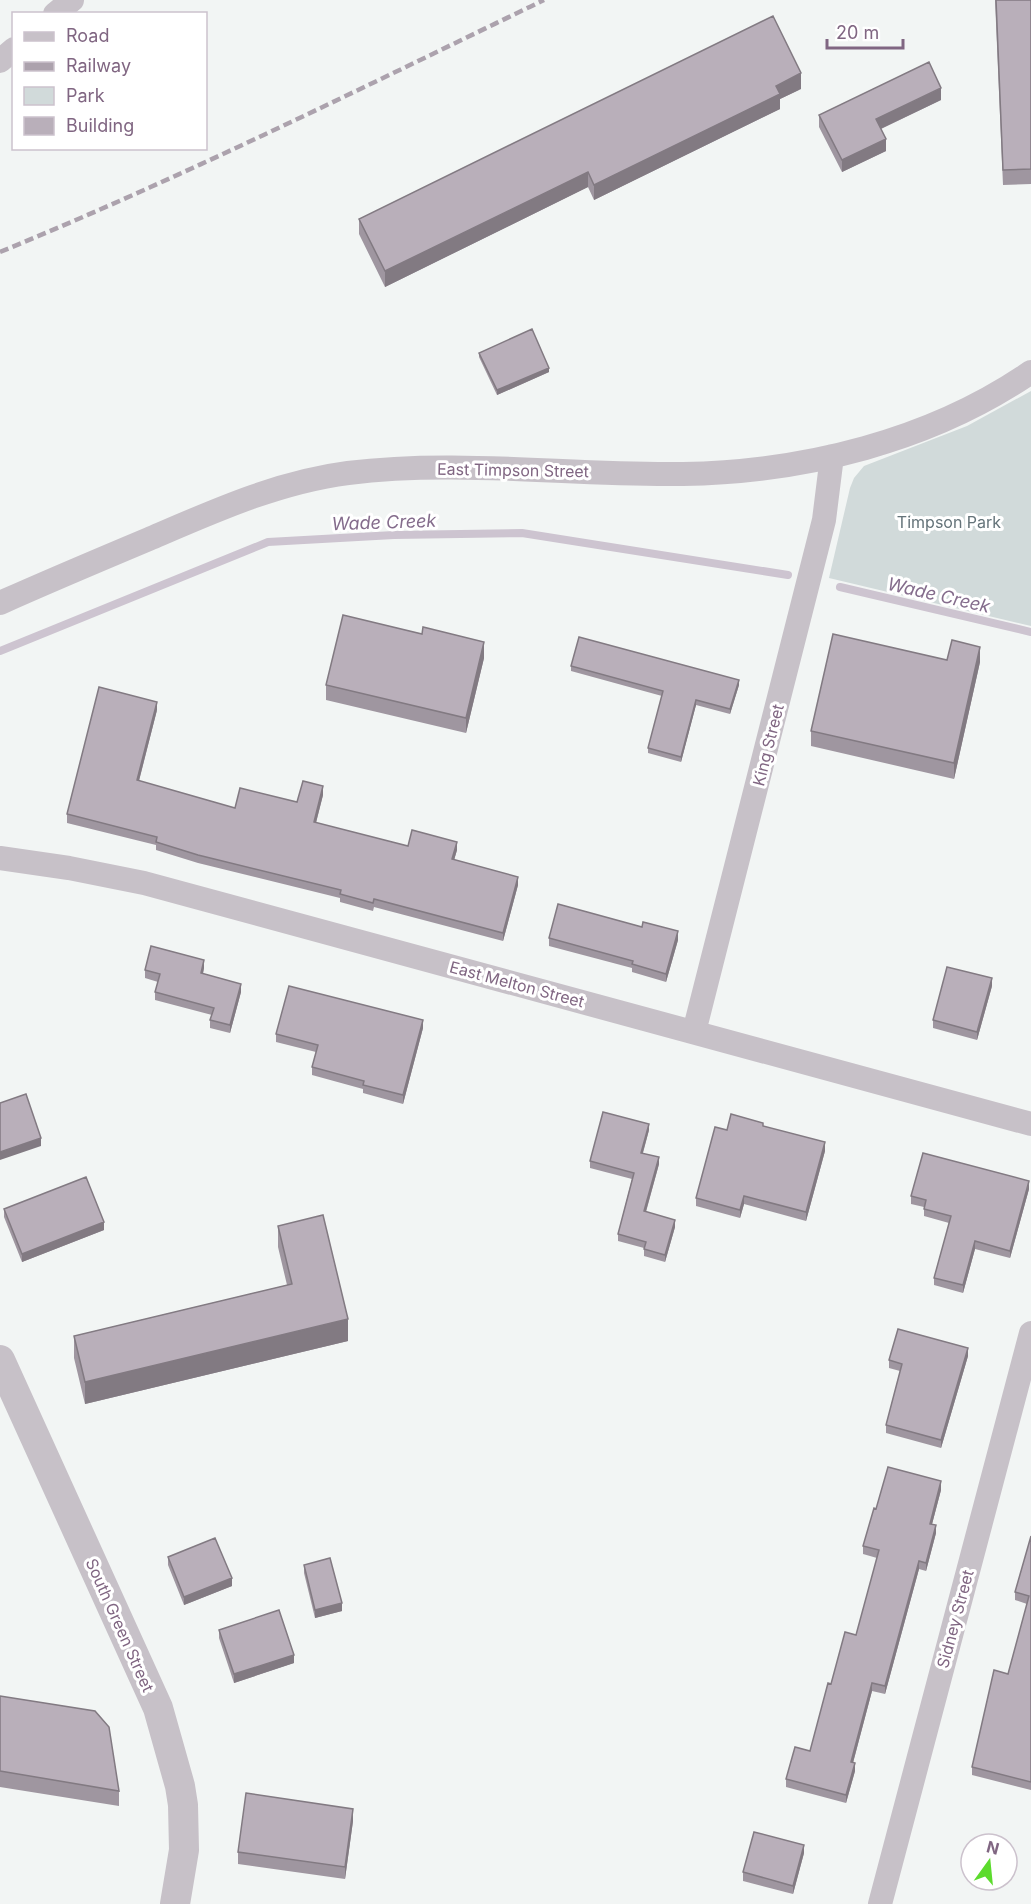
<svg xmlns="http://www.w3.org/2000/svg" width="1031" height="1904" font-family="Inter,sans-serif">
	<style>
		.green { fill: #d1dada }
		.lines { fill: none; stroke-linecap: round; stroke-linejoin: round }
		.stream { stroke: #cdc4d0; stroke-width: 8 }
		.minor { stroke: #c7c1c8; stroke-width: 24 }
		.tertiary { stroke: #c7c1c8; stroke-width: 30 }
		.rail { stroke: #aca2ad; stroke-width: 4.5; stroke-dasharray: 9 4.5; stroke-linecap: butt }
		.wall { fill: #9f96a0 }
		.shaded-wall { fill: #827a82 }
		.building { fill: #b9afba; stroke: #827a82; stroke-width: 1.5 }
		.labels { text-anchor: middle; dominant-baseline: central; stroke-width: 6; stroke-linejoin: round; paint-order: stroke }
		.street-label { font-size: 16px; fill: #806682; stroke: #fff }
		.park-label { font-size: 16px; fill: #647379; stroke: #fff }
		.water-label { font-size: 18px; font-style: italic; fill: #846c8c; stroke: #fff }
	</style>
	<rect width="100%" height="100%" fill="#f2f5f4"/>
	<path class="green" d="M 1031,391 L 1031,626 L 829,578 L 850,488 L 854,478 L 864,466 L 967,426 Z"/>
	<g class="lines">
		<path class="stream" d="M 840,587 L 1031,632
			M 0,651 L 268,542 L 394,535 L 522,533 L 788,575"/>
		<path class="minor" d="M 55,14 L 72,0
			M 0,61 L 14,49
			M 0,603 C 49,581 99,560 149,539 C 214,511 278,482 348,473 C 458,459 573,476 683,474 C 804,472 931,441 1031,372
			M 0,858 L 69,868 L 144,883 L 1031,1124
			M 694,1032 L 824,520 L 832,456
			M 880,1904 L 1031,1333"/>
		<path class="tertiary" d="M 0,1360 L 158,1708 L 180,1786 L 183,1805 L 184,1850 L 175,1904"/>
		<path class="rail" d="M 0,252 C 185,176 364,87 544,0"/>
	</g>
	<path class="wall" d="M 995,0 L 1031,0 L 1031,184 L 1003,185 Z
		M 801,89 L 780,99 L 780,109 L 594,200 L 588,187 L 385,287 L 359,234 L 359,219 Z
		M 941,100 L 881,129 L 886,151 L 842,172 L 819,127 L 819,115 Z
		M 479,353 L 549,372 L 497,395 L 479,357 Z
		M 484,658 L 466,733 L 326,700 L 326,685 Z
		M 947,660 L 980,662 L 954,779 L 811,746 L 811,731 Z
		M 571,666 L 739,685 L 730,714 L 696,705 L 681,762 L 648,753 L 648,748 L 662,696 L 571,671 Z
		M 157,710 L 139,781 L 235,808 L 297,802 L 323,795 L 316,823 L 408,846 L 457,850 L 454,860 L 518,885 L 503,941 L 374,907 L 373,911 L 340,902 L 340,898 L 198,863 L 156,850 L 156,845 L 67,823 L 67,814 Z
		M 549,938 L 678,940 L 666,982 L 632,972 L 632,968 L 549,946 Z
		M 204,968 L 203,974 L 241,992 L 230,1033 L 210,1028 L 210,1020 L 212,1015 L 155,1000 L 155,992 L 158,982 L 145,978 L 145,970 Z
		M 992,986 L 977,1040 L 933,1028 L 933,1020 Z
		M 423,1028 L 403,1104 L 363,1093 L 363,1089 L 312,1075 L 312,1067 L 316,1052 L 276,1042 L 276,1034 Z
		M 763,1126 L 825,1151 L 806,1221 L 744,1204 L 740,1218 L 696,1206 L 696,1198 L 727,1130 Z
		M 649,1130 L 643,1153 L 659,1164 L 646,1212 L 675,1227 L 665,1262 L 644,1256 L 644,1248 L 618,1241 L 618,1234 L 632,1179 L 590,1168 L 590,1161 Z
		M 1029,1189 L 1010,1258 L 975,1249 L 963,1293 L 934,1285 L 934,1278 L 949,1223 L 924,1216 L 924,1207 L 911,1204 L 911,1196 Z
		M 4,1209 L 104,1230 L 22,1262 L 4,1217 Z
		M 278,1226 L 348,1341 L 85,1404 L 74,1358 L 74,1336 L 287,1285 L 278,1247 Z
		M 968,1356 L 941,1448 L 886,1433 L 886,1425 L 900,1371 L 889,1368 L 889,1360 Z
		M 941,1490 L 932,1524 L 936,1533 L 926,1571 L 919,1569 L 885,1694 L 872,1691 L 853,1763 L 855,1771 L 846,1803 L 786,1787 L 786,1779 L 810,1751 L 831,1684 L 856,1635 L 877,1558 L 863,1554 L 863,1546 L 876,1509 Z
		M 1031,1536 L 1031,1790 L 972,1775 L 972,1767 L 1008,1674 L 1027,1604 L 1015,1600 L 1015,1592 Z
		M 168,1557 L 232,1586 L 184,1605 L 168,1565 Z
		M 304,1565 L 342,1611 L 315,1618 L 304,1573 Z
		M 219,1630 L 294,1663 L 234,1683 L 219,1638 Z
		M 0,1696 L 119,1791 L 119,1806 L 0,1787 Z
		M 353,1821 L 345,1879 L 238,1864 L 238,1852 Z
		M 804,1853 L 793,1894 L 743,1881 L 743,1872 Z"/>
	<path class="shaded-wall" d="M 801,73 L 801,89 L 780,99 L 780,109 L 594,200 L 594,185 L 776,86 Z
		M 941,88 L 941,100 L 876,131 L 876,119 Z
		M 886,139 L 886,151 L 842,172 L 842,160 Z
		M 588,172 L 588,187 L 385,287 L 385,271 Z
		M 549,368 L 549,372 L 497,395 L 497,390 Z
		M 484,642 L 484,658 L 466,733 L 466,718 Z
		M 980,647 L 980,662 L 954,779 L 954,763 Z
		M 739,680 L 739,685 L 730,714 L 730,709 Z
		M 696,700 L 696,705 L 681,762 L 681,757 Z
		M 157,702 L 157,710 L 137,788 L 137,780 Z
		M 323,786 L 323,795 L 314,830 L 314,822 Z
		M 457,842 L 457,850 L 452,867 L 452,859 Z
		M 518,877 L 518,885 L 503,941 L 503,933 Z
		M 678,931 L 678,940 L 666,982 L 666,974 Z
		M 204,960 L 204,968 L 201,981 L 201,973 Z
		M 992,978 L 992,986 L 977,1040 L 977,1032 Z
		M 241,984 L 241,992 L 230,1033 L 230,1025 Z
		M 423,1020 L 423,1028 L 403,1104 L 403,1095 Z
		M 649,1124 L 649,1130 L 641,1159 L 641,1153 Z
		M 41,1138 L 41,1146 L 0,1160 L 0,1152 Z
		M 825,1142 L 825,1151 L 806,1221 L 806,1212 Z
		M 659,1157 L 659,1164 L 644,1218 L 644,1211 Z
		M 1029,1181 L 1029,1189 L 1010,1258 L 1010,1251 Z
		M 744,1196 L 744,1204 L 740,1218 L 740,1210 Z
		M 675,1220 L 675,1227 L 665,1262 L 665,1255 Z
		M 104,1222 L 104,1230 L 22,1262 L 22,1254 Z
		M 975,1241 L 975,1249 L 963,1293 L 963,1285 Z
		M 348,1319 L 348,1341 L 85,1404 L 85,1382 Z
		M 968,1348 L 968,1356 L 941,1448 L 941,1440 Z
		M 941,1481 L 941,1490 L 930,1532 L 930,1524 Z
		M 936,1525 L 936,1533 L 926,1571 L 926,1563 Z
		M 919,1561 L 919,1569 L 885,1694 L 885,1686 Z
		M 232,1578 L 232,1586 L 184,1605 L 184,1597 Z
		M 342,1603 L 342,1611 L 315,1618 L 315,1610 Z
		M 294,1655 L 294,1663 L 234,1683 L 234,1674 Z
		M 872,1683 L 872,1691 L 851,1770 L 851,1762 Z
		M 855,1763 L 855,1771 L 846,1803 L 846,1795 Z
		M 353,1809 L 353,1821 L 345,1879 L 345,1867 Z
		M 804,1845 L 804,1853 L 793,1894 L 793,1886 Z"/>
	<path class="building" d="M 996,0 L 1031,0 L 1031,169 L 1003,170 Z
		M 773,16 L 801,73 L 776,86 L 780,94 L 594,185 L 588,172 L 385,271 L 359,219 Z
		M 929,62 L 941,88 L 876,119 L 886,139 L 842,160 L 819,115 Z
		M 532,329 L 549,368 L 497,390 L 479,353 Z
		M 343,615 L 422,634 L 423,627 L 484,642 L 466,718 L 326,685 Z
		M 833,634 L 947,660 L 952,640 L 980,647 L 954,763 L 811,731 Z
		M 579,637 L 739,680 L 730,709 L 696,700 L 681,757 L 648,748 L 663,691 L 571,666 Z
		M 99,687 L 157,702 L 137,780 L 235,808 L 240,788 L 297,802 L 303,781 L 323,786 L 314,822 L 408,846 L 412,830 L 457,842 L 452,859 L 518,877 L 503,933 L 374,899 L 373,903 L 340,894 L 341,890 L 198,855 L 156,842 L 157,837 L 67,814 Z
		M 558,904 L 642,927 L 643,922 L 678,931 L 666,974 L 632,964 L 633,961 L 549,938 Z
		M 151,946 L 204,960 L 201,973 L 241,984 L 230,1025 L 210,1020 L 214,1008 L 155,992 L 160,974 L 145,970 Z
		M 947,967 L 992,978 L 977,1032 L 933,1020 Z
		M 289,986 L 423,1020 L 403,1095 L 363,1085 L 364,1081 L 312,1067 L 318,1045 L 276,1034 Z
		M 26,1094 L 41,1138 L 0,1152 L 0,1103 Z
		M 603,1112 L 649,1124 L 641,1153 L 659,1157 L 644,1211 L 675,1220 L 665,1255 L 644,1249 L 646,1242 L 618,1234 L 634,1173 L 590,1161 Z
		M 731,1114 L 763,1123 L 763,1126 L 825,1142 L 806,1212 L 744,1196 L 740,1210 L 696,1198 L 715,1127 L 727,1130 Z
		M 923,1153 L 1029,1181 L 1010,1251 L 975,1241 L 963,1285 L 934,1278 L 951,1216 L 924,1209 L 926,1200 L 911,1196 Z
		M 86,1177 L 104,1222 L 22,1254 L 4,1209 Z
		M 323,1215 L 348,1319 L 85,1382 L 74,1336 L 292,1284 L 278,1226 Z
		M 898,1329 L 968,1348 L 941,1440 L 886,1425 L 902,1364 L 889,1360 Z
		M 888,1467 L 941,1481 L 930,1524 L 936,1525 L 926,1563 L 919,1561 L 885,1686 L 872,1683 L 851,1762 L 855,1763 L 846,1795 L 786,1779 L 795,1747 L 810,1751 L 828,1683 L 831,1684 L 845,1632 L 856,1635 L 879,1550 L 863,1546 L 874,1508 L 876,1509 Z
		M 1031,1536 L 1031,1782 L 972,1767 L 994,1670 L 1008,1674 L 1029,1596 L 1015,1592 Z
		M 215,1538 L 232,1578 L 184,1597 L 168,1557 Z
		M 330,1558 L 342,1603 L 315,1610 L 304,1565 Z
		M 279,1610 L 294,1655 L 234,1674 L 219,1630 Z
		M 0,1696 L 95,1711 L 109,1727 L 119,1791 L 0,1771 Z
		M 246,1793 L 353,1809 L 345,1867 L 238,1852 Z
		M 754,1832 L 804,1845 L 793,1886 L 743,1872 Z"/>
	<g class="labels">
		<g class="street-label">
			<text transform="translate(513 470) rotate(1)">East Timpson Street</text>
			<text transform="translate(768 745) rotate(-76)">King Street</text>
			<text transform="translate(517 984) rotate(15)">East Melton Street</text>
			<text transform="translate(955 1619) rotate(-75)">Sidney Street</text>
			<text transform="translate(120 1625) rotate(66)">South Green Street</text>
		</g>
		<g class="park-label">
			<text x="949" y="522">Timpson Park</text>
		</g>
		<g class="water-label">
			<text transform="translate(384 522) rotate(-2)">Wade Creek</text>
			<text transform="translate(939 595) rotate(13)">Wade Creek</text>
		</g>
	</g>
	<rect x="12" y="12" width="195" height="138" fill="#ffffff" stroke="#ccc2cd" stroke-width="1.5"/>
	<rect x="24" y="32" width="30" height="9" fill="#c7c1c8" stroke="#ccc2cd" stroke-width="1.5"/>
	<text x="66" y="42" font-size="18" fill="#806682">Road</text>
	<rect x="24" y="62" width="30" height="9" fill="#aca2ad" stroke="#ccc2cd" stroke-width="1.5"/>
	<text x="66" y="72" font-size="18" fill="#806682">Railway</text>
	<rect x="24" y="87" width="30" height="18" fill="#d1dada" stroke="#ccc2cd" stroke-width="1.5"/>
	<text x="66" y="102" font-size="18" fill="#806682">Park</text>
	<rect x="24" y="117" width="30" height="18" fill="#b9afba" stroke="#ccc2cd" stroke-width="1.5"/>
	<text x="66" y="132" font-size="18" fill="#806682">Building</text>
	<g transform="translate(989 1862) rotate(15)"><circle r="28" fill="#ffffff" stroke="#ccc2cd" stroke-width="1.5"/>
	<path d="M0-4.5L10 22L0 15L-10 22Z" fill="#5cdb2d"/>
	<text y="-9" font-size="16" font-weight="bold" text-anchor="middle" fill="#806682">N</text>
	</g>
	<path d="M827 39v9h76v-9" fill="none" stroke="#806682" stroke-width="3"/>
	<text x="836" y="39" font-size="18" fill="#806682" stroke="#ffffff" stroke-width="4.5" paint-order="stroke">20 m</text>
</svg>
